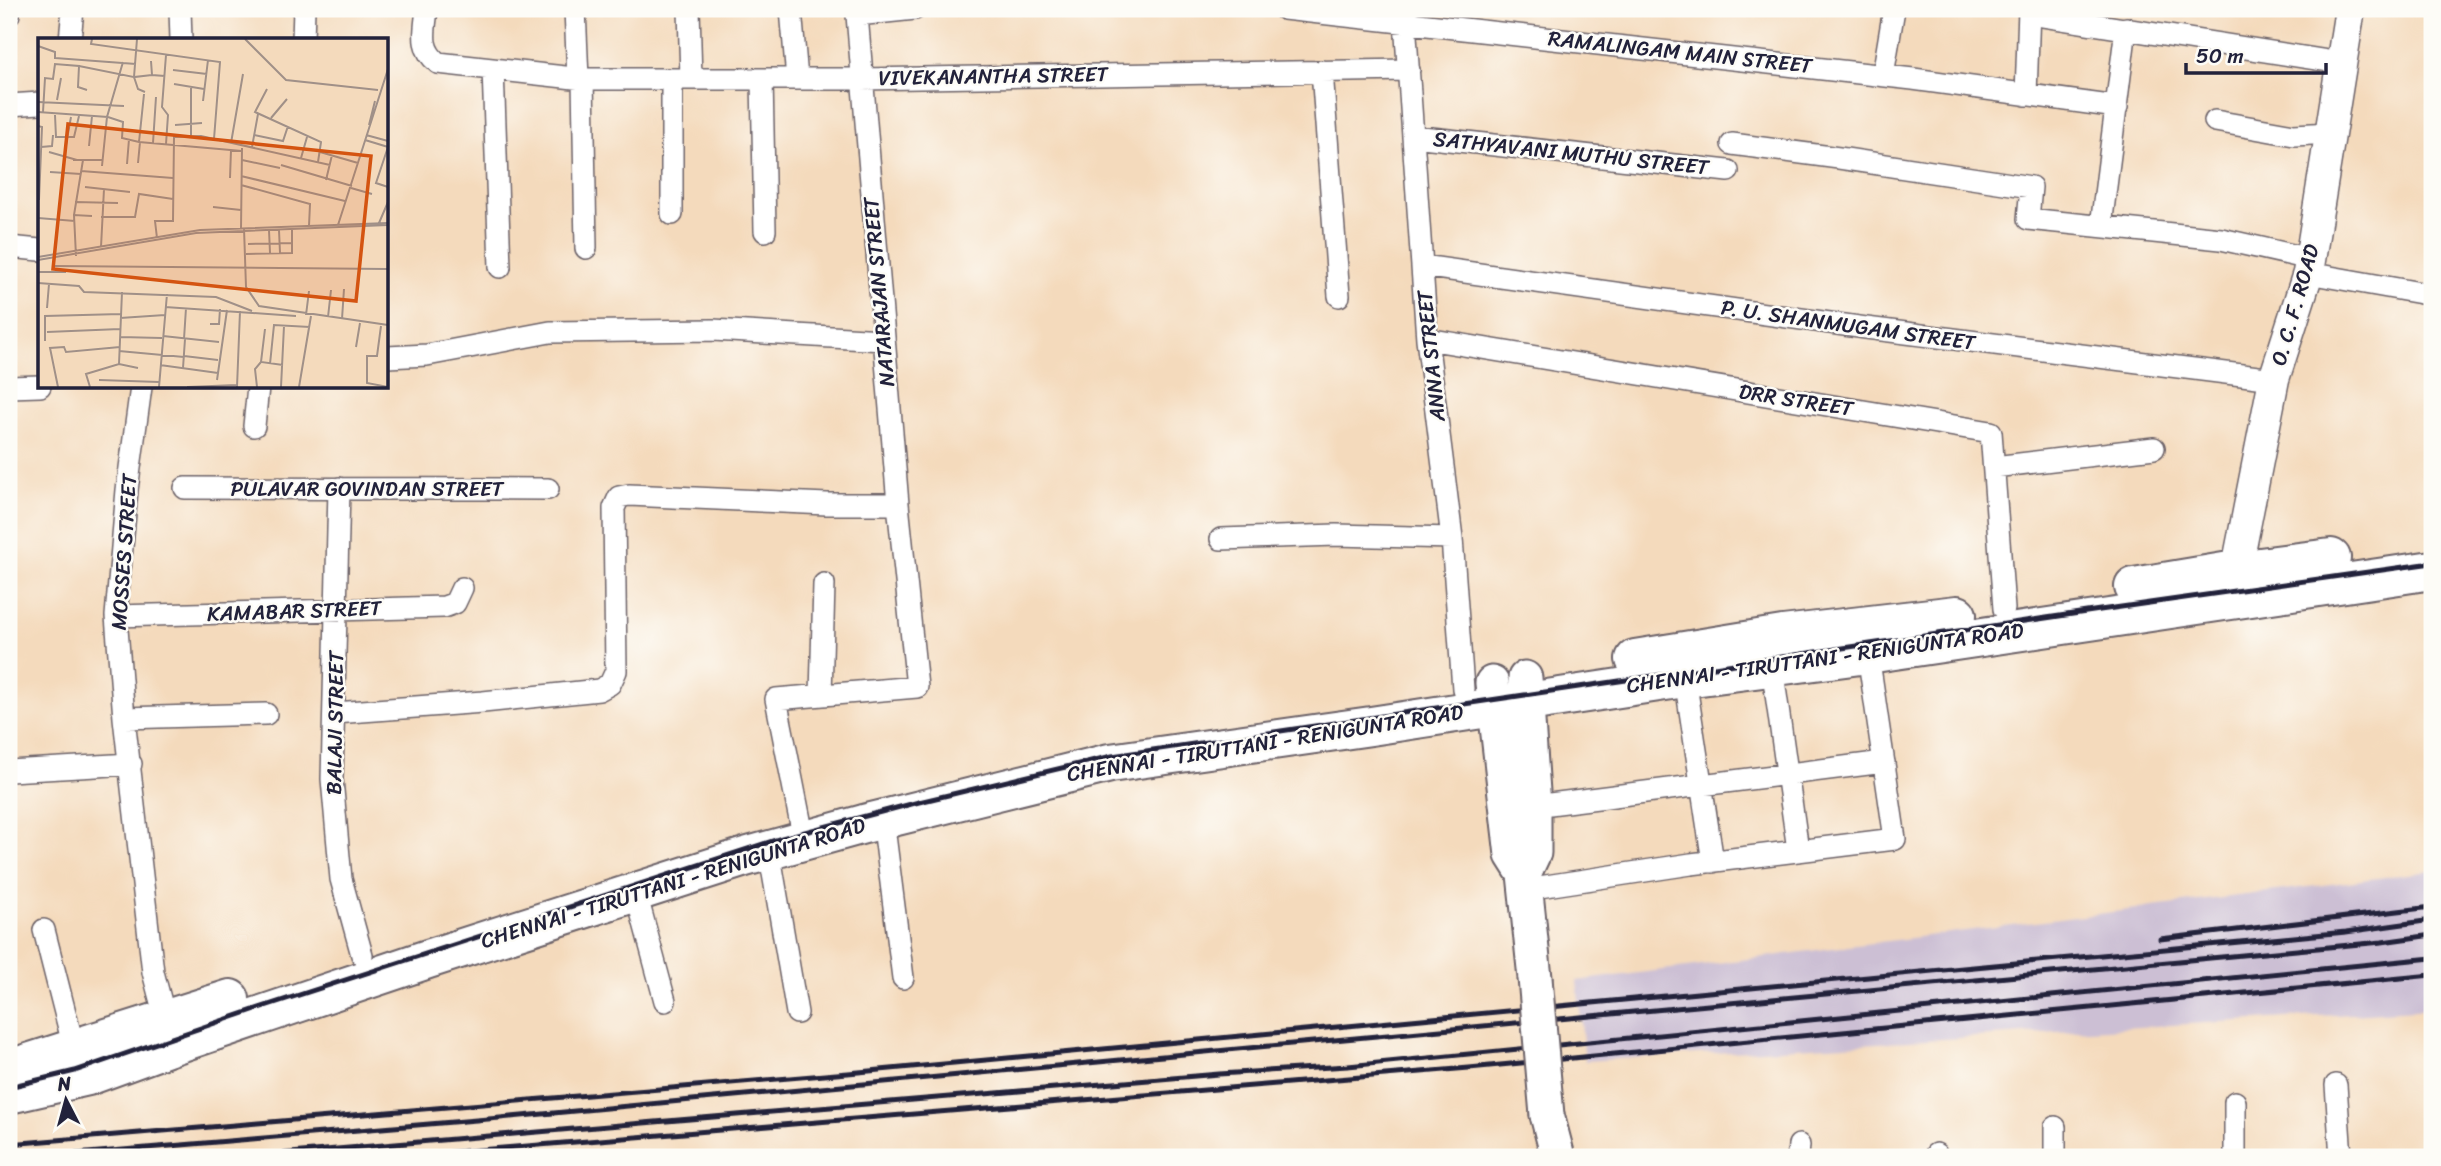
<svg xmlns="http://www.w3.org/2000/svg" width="2441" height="1166" font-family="Sriracha,sans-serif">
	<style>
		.railway { fill: #ccbfd4 }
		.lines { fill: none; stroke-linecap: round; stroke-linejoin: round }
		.street-casing { stroke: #6c6268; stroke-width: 24 }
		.secondary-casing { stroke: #6c6268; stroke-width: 33 }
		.primary-casing { stroke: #6c6268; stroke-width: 37 }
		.highway-casing { stroke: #6c6268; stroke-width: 42 }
		.street { stroke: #fff; stroke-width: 21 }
		.secondary { stroke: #fff; stroke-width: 30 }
		.primary { stroke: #fff; stroke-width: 33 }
		.highway { stroke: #fff; stroke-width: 38 }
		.rail { stroke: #22223b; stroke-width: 5 }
		.primary-bridge-casing { stroke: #6c6268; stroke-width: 37; stroke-linecap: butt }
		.primary-bridge { stroke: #fff; stroke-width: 33 }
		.labels { text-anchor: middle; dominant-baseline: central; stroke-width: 5; stroke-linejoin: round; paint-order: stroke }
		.street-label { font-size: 21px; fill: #22223b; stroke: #fdfcf7 }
		.inset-road { fill: none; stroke: #a09088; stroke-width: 2 }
		.view { fill: #d45411; fill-opacity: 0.15; stroke: #d45411; stroke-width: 3.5 }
		.inset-edge { fill: none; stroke: #22223b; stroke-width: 3.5 }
	</style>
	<rect width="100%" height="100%" fill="#fdfcf7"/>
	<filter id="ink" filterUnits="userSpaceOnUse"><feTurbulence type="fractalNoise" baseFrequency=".0143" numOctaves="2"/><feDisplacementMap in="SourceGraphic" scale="14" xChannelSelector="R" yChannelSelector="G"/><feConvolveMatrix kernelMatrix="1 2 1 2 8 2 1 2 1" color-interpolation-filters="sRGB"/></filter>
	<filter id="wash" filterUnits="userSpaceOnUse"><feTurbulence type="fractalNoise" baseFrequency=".00686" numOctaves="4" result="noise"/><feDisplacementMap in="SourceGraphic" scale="28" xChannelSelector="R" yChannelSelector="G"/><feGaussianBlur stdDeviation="1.57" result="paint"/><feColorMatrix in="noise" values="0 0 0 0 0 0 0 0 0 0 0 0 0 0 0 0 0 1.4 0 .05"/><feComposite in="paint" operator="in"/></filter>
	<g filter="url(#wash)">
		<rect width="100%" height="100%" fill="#f4dabc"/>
		<path class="railway" d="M 2432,871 L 2432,1009 L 1585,1061 L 1577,981 Z"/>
	</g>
	<g filter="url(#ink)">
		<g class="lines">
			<defs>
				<path id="street" d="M 180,9 L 181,40
					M 427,9 C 425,31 419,48 438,63 L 583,79 L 861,79 L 1409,70
					M 575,9 L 578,79
					M 689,9 L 691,79
					M 791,9 L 797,79
					M 1284,9 L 1913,79 L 2117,107
					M 9,14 L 9,9
					M 2029,14 L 2341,63
					M 1405,21 L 1427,339 L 1452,538 L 1463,689
					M 70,40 L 73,9
					M 303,40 L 304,9
					M 493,69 L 500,267
					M 1322,71 L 1339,296
					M 1883,75 L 1894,9
					M 583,79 L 586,248
					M 762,79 L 765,231
					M 2026,95 L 2029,9
					M 9,105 L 40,103
					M 2215,121 L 2294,135 L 2330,133
					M 1413,136 L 1728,171
					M 1732,144 L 1839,158 L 2031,187 L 2028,219 L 2221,239 L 2310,259
					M 672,214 L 672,79
					M 2101,226 L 2126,28
					M 9,247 L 40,250
					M 1422,266 L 1866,328 L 2274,379
					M 2308,273 L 2432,295
					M 1427,339 L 1991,432 L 2004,609
					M 387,357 L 427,355 L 550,332 L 713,330 L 883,340
					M 9,387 L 40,386
					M 254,426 L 258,387
					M 1994,467 L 2154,448
					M 185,488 L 548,489
					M 339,488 L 332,779 L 341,879 L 362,955
					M 1221,539 L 1336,535 L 1452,538
					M 116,616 L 444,607 L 455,603 L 462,588
					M 1772,666 L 1798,850
					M 1685,678 L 1713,862
					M 821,695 L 824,584
					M 335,713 L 483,702 L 599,690 L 610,684 L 616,671 L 614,508 L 619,497 L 629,495 L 827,504 L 898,504
					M 124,718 L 116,616 L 127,490 L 141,387
					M 9,771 L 131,764
					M 1534,806 L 1884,762
					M 883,819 L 903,978
					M 804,840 L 776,699 L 917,687 L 898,504 L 857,15 L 915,9
					M 769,850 L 797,1013
					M 1526,889 L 1691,864 L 1895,839 L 1868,654
					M 636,893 L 665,1001
					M 44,930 L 74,1048
					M 168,1029 L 153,972 L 124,718 L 266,714
					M 2336,1085 L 2341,1157
					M 2235,1102 L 2235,1157
					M 1798,1157 L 1799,1145
					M 1936,1157 L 1936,1154
					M 2055,1157 L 2055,1127"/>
				<path id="secondary" d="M 2233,588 L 2274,379 L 2308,273 L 2350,9"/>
				<path id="primary" d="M 1492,683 L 1512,855 L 1524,874 L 1535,978
					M 1524,874 L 1534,853 L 1534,806 L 1525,678
					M 1547,1115 L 1558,1157"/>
				<path id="highway" d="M 2134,587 L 2236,570 L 2331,558
					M 1635,659 L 1783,635 L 1957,615
					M 9,1069 L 230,999
					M 9,1094 L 88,1076 L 173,1045 L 428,959 L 745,857 L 864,824 L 1110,763 L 1371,726 L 1685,678 L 1868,654 L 2432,570"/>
			</defs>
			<use href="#street" class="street-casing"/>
			<use href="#secondary" class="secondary-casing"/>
			<use href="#primary" class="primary-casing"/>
			<use href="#highway" class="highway-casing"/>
			<use href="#street" class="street"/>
			<use href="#secondary" class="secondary"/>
			<use href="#primary" class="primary"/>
			<use href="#highway" class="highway"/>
			<path class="rail" d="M 2160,939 L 2432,907
				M 9,1087 L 75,1071 L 259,1008 L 782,838 L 919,802 L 1112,756 L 2100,610 L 2432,563
				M 9,1144 L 848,1073 L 2346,932 L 2432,920
				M 40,1157 L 500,1118 L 2382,942 L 2432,935
				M 243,1157 L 1219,1074 L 1348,1066 L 2432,958
				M 394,1157 L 1469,1068 L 2432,975"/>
			<defs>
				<path id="primary-bridge" d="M 1535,978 L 1547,1115"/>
			</defs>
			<use href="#primary-bridge" class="primary-bridge-casing"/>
			<use href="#primary-bridge" class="primary-bridge"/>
		</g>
	</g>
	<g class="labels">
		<g class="street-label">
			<text transform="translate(1680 52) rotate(6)">RAMALINGAM MAIN STREET</text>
			<text transform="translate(993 76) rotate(-1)">VIVEKANANTHA STREET</text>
			<text transform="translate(1571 153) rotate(6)">SATHYAVANI MUTHU STREET</text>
			<text transform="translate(879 292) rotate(-95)">NATARAJAN STREET</text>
			<text transform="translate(2295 305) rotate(-74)">O. C. F. ROAD</text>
			<text transform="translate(1848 325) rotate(8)">P. U. SHANMUGAM STREET</text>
			<text transform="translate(1431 356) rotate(-96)">ANNA STREET</text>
			<text transform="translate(1796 400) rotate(9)">DRR STREET</text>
			<text x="367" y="489">PULAVAR GOVINDAN STREET</text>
			<text transform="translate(124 552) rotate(-86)">MOSSES STREET</text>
			<text transform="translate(294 611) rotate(-2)">KAMABAR STREET</text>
			<text transform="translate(1825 658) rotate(-8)">CHENNAI - TIRUTTANI - RENIGUNTA ROAD</text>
			<text transform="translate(335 723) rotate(-89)">BALAJI STREET</text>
			<text transform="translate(1265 743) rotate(-9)">CHENNAI - TIRUTTANI - RENIGUNTA ROAD</text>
			<text transform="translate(673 883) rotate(-17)">CHENNAI - TIRUTTANI - RENIGUNTA ROAD</text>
		</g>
	</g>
	<g transform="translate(38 38)">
		<rect width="350" height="350" fill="#f4dabc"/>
		<path class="inset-road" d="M 54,1 L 53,6 L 182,24 L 176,101M 99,1 L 96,39 L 114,37M 207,1 L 248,42 L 340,52M 0,8 L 17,14 L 17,21M 128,17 L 124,69 L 130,77 L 128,106M 17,20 L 98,26M 113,23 L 114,37 L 127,38M 41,28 L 96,39 L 100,51 L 107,54M 135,32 L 169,36M 136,46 L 166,51M 153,50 L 153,99M 229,51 L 217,74 L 283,104 L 280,124M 19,62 L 23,40M 165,63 L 170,22M 0,64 L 86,68M 0,74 L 70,79 L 85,84 L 84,100 L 101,104 L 204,113M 5,74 L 7,40 L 15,41 L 17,26 L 41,28 L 40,49 L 49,52M 17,77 L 18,99 L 36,99 L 41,78M 233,80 L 249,61M 137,87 L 164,85M 331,87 L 337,63M 0,88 L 4,89 L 1,162M 216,97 L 245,103 L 250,88M 328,97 L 350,103M 327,102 L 350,109 L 338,145 L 350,149M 101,104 L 106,56M 115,105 L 118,59M 193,105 L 205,36M 51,108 L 54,78M 3,109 L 14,108 L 15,97M 214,109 L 220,76M 27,112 L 33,79M 11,114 L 39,122M 282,114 L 320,125M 263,120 L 269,99M 35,122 L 64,122M 204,122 L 242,130M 100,125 L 102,104M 89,126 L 91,101M 243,127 L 314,148M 64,128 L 69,79 L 85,24M 43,133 L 135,140M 12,134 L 43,136M 203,138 L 307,163M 192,140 L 193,112M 288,142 L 294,117M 203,147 L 272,166 L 271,188M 47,149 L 92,154M 313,150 L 334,156M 37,164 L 80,165M 175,169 L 203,172M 36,177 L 45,122M 63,179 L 97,179 L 101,156 L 135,161M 0,180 L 37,183M 341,185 L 350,164M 300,187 L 350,31M 206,190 L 208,249 L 221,268 L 350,287M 203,191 L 204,110M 231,192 L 232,215M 241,192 L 242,215M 119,200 L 117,183 L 135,183 L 136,99 L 163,98 L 292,127M 210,206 L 254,205M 63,209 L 66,151M 208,216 L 254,215 L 254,192M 38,218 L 36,177 L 54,178M 0,219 L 162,192 L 350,185M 0,222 L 158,195 L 350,187M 17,228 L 350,231M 0,234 L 28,234M 0,245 L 41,248 L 46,254 L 178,259 L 214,273M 127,269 L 258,278M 9,270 L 11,246M 268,277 L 271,253M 290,279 L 293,252M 82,280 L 127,277M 304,281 L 306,251M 172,286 L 181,286 L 182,271M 343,288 L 339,318 L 329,318 L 329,345 L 350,349M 227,291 L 223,324 L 245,327M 9,294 L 82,291M 125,298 L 181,304M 82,299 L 124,300M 146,301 L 148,270M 7,303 L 7,278 L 83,276M 318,309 L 322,285M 81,313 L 146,319M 146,318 L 180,322M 81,326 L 84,254M 232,326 L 236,287 L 272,289M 122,327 L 180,335M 145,330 L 147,301M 61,342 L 121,344M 179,342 L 189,272M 20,349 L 12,310 L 26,309 L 28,314 L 82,309M 52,349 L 48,336 L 81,326 L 100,330M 121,349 L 129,256M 149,349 L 199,347M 199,349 L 202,273M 219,349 L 217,331 L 223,324M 243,349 L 246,288M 261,349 L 273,278"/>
		<path class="view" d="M 30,86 L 333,118 L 318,263 L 15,231 Z"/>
		<rect width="350" height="350" class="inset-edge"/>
	</g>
	<rect width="2441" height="1166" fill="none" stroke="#fdfcf7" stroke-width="35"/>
	<g transform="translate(66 1100) rotate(354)" stroke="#fdfcf7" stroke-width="5" paint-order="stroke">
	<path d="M0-5L12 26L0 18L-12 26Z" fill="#22223b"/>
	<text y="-10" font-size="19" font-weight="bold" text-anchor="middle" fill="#22223b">N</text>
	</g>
	<path d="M2186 63v10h140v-10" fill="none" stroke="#22223b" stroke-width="3.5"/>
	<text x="2196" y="63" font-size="21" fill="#22223b" stroke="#fdfcf7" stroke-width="5" paint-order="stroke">50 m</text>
</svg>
